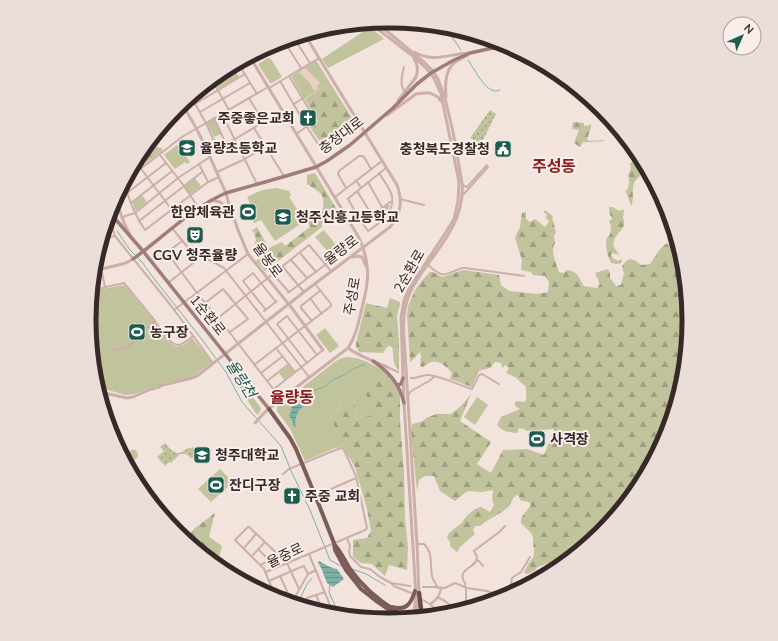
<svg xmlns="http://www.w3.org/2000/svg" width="778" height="641" viewBox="0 0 778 641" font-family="'Nunito Sans','Noto Sans KR',sans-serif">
<defs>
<pattern id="grass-dots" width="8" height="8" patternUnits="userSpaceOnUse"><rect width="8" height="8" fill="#c0c39c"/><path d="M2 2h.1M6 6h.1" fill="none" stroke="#9d9e7f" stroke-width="1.8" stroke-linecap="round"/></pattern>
<pattern id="forest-firs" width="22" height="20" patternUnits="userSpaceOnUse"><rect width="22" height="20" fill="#c0c39c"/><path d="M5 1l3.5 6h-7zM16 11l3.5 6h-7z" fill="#9d9e7f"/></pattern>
<pattern id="water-rules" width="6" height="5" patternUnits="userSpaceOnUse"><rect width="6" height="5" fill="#7bb1a5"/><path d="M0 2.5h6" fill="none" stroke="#669086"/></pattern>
</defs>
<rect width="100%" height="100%" fill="#f3e3dd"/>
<g fill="url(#grass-dots)">
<path d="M490,110L496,114L481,144L470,138Z"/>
<path d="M165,443L171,450L177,453L182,452L188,448L199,447L202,449L192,459L186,454H180L171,463L169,462L165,466L157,457L164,451L160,447Z"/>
</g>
<g fill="url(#forest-firs)">
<path d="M330,83L354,121L322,145L310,127L318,121L305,99Z"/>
<path d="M573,122L584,123V126H587L591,124V128L587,139L589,141L604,140V141L591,142H583L580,147L574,143L579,130L572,129Z"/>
<path d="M156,147L161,148L163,150L146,163L139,156L142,152L147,153Z"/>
<path d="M637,160L642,161L650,176L643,173C640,176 636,179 634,183C631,191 635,199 631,206L625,189L627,191C629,186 630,180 628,175L631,169L630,163Z"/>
<path d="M315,173L337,210V214L330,220L328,219L322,223V227L265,271L256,261L266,254L264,251L259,244L254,245L256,240L254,232L251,231L257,227L269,248L282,242L285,246L310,227L307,222L322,213C326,194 322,194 307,184V175Z"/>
<path d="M609,207H613L619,211L621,210H624L623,218C629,231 610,234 614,247C615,250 618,252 620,255L612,253L611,256L614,259L619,261L621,259L622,260L621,263L617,264L611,263C607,255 606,248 606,239C612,235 612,227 609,221L611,220L612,217L610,215Z"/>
<path d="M545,210L553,216L552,219C555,223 554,228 556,232L554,236L555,243C550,251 556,263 559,272L564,273L567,270C578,271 578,277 584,286L597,288L600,284L595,273L608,269L610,273V278L616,286L621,285L624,273L622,267C627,256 634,258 641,265L650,264L660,249L667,243L679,252L681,258L682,267L683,268L688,321L683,379L666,435L638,487L601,532L562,564L554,561L538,567L534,571L528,574L524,573L528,564L533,558L534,555L533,537L531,533L521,523V518L531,505C529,500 525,502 520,500L519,496L516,495C512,499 511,504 507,508C499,515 488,519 480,526H475L473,530L475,534L460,547L457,552L450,546V542L447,537L449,533L462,523L465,518L469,514L475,509L481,507L490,512L494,505L492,499L493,490L482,492L469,491L466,492L455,501L440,491L434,476H425L419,480L417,491L411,431L412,424L421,422L428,417L437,414H451L461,406L471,394L460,421L491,442L477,464L491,473L503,450L527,449L544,455L554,429L526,431L524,429L519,428L517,433C508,432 503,432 497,425L501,417L520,409L515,406V403L516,401L525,402C527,398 526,392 526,387L515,377L506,373L509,368L505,365L503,368L502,367L501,363L495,362L490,368L479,371L477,374L472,387L450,379L452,373C447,367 440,360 432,362C429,362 425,366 423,367L420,366L421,357L420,352C416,356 414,359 410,362L407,315L408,306L415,290L424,278L430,272H433L442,277L463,270L499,275L501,285L509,291L537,294L548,292L549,282L545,276L533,275L531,272L521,270L522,260L515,238L520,227L522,213L526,212V219L530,222L535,219L545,227L549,222L548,220L546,218L547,215L544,212Z"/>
<path d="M390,298L400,302L397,317L399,339V371C391,363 395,357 392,347L388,346L383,353L361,352L360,353L356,347V343L366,303L387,308Z"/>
<path d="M387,374L399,388L400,397V420L404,472L405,518L408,548L407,570L389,565L385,576L372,564L361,563L353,557V540L367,538L371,531L367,509L355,467L343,447L328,412L337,410L339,405L340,401L349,397L353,398C356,405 356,413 357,420L361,418L372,403L365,395L369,387Z"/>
<path d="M215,513L209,537L222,546L217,565L185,539L195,528Z"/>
</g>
<g fill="#c0c39c">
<path d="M370,27L384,39L328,68L322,59Z"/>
<path d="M268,58L271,59L282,77L272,83H270L258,64Z"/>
<path d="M316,60L330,83L304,99L291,76Z"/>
<path d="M235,70L239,77L219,89L214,82Z"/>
<path d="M214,119L221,134L214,137L207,123Z"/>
<path d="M177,145L190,162L187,164L185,162L175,169L164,155Z"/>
<path d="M195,178L201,186L190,194L184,186Z"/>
<path d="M277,188L289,191L291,195L289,197L305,221L275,241L261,220L254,223L253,221L257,218L247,197L262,190Z"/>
<path d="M142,195L147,202L137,210H135L133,202Z"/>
<path d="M388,204L390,205C388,213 382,218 376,223L371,217Z"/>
<path d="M324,230L336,245L328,252L315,237Z"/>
<path d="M124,285L153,320L168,341L176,347L184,345L192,338L212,362L195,375L191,377L161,384L159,385V387L162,388L151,391L153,389V387H152C143,390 135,396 125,395L98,387L95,379L93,353L97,342L91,337L90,320L92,291Z"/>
<path d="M325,328L339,346L330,353L316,335Z"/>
<path d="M348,357C362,358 376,365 387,374L369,387L366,395L372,403L373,415L361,418L357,420C356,413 356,405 353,398L349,397L340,401L339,405L337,410L328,412L343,447L335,448L305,461L290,429L277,411V407L336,361L342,358Z"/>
<path d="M289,365L294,372L284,380L279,373Z"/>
<path d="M234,373L261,408L260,412L257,415C249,402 238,388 234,373Z"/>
<path d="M477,397L488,405L475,425L464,417Z"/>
<path d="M131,450H136L138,454V457L128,465L124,457Z"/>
<path d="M220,469L233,482L211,502L198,489Z"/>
</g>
<path fill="#ebcfc4" d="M305,68L320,83L317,86L318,89L314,91L310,83L299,72Z"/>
<g fill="url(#water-rules)">
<path d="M308,391L310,393L309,396L306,399L304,406C297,410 294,419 296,427L293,426V423L289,415L291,412L292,406L299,403L304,394Z"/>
<path d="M319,561C325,564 330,568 337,569L344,579L333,587L327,583L322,570L318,562Z"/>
</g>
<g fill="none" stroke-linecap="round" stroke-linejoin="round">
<g stroke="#7bb1a5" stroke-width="1">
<path d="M445,27L461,50"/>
<path d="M468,60C475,69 487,97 500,90"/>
<path d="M117,231L130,250L142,262L152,276L200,337L226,372L242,402L281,446L292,473L310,510L330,560L341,566"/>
<path d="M309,392L324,387L332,380L344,375L353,369L365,364"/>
<path d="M352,569L366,574L385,585"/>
<path d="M330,584L329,592L339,615"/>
<path d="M491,601L495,599H498"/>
<path d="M295,603L300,599L307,584L312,578"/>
<path d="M435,612L439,615"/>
</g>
<g stroke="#ccafa8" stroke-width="2">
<path d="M294,38L310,63"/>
<path d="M284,41L301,68"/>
<path d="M277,43L282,42"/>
<path d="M238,63L257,94"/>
<path d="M404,67C402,76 399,84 405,92"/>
<path d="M289,76L315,119V121L296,134"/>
<path d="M212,80L229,110"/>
<path d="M280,81L307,127L320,147L327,144L357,119"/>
<path d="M205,86L251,59"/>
<path d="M269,88L319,58"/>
<path d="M191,97L206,123L217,148"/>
<path d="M249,98L263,122"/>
<path d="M195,104L245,74"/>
<path d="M294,104L303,98"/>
<path d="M200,112L250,83"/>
<path d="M174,113L182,107"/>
<path d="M222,114L257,184"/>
<path d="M214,118L226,144"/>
<path d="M254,128L284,176"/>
<path d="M208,152L235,139L282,111"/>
<path d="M160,155L184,186L196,204"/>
<path d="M136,162L178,218L182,221"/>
<path d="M199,164L208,182"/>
<path d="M217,172L245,159L266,146"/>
<path d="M379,173C383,180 390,188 392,196C395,213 380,223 368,231L362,223L348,199L350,197L386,168"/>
<path d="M126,180L182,137L268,87"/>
<path d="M356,180L361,188"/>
<path d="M368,182L382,207"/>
<path d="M124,183C129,200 135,216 145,230L208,182L219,177"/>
<path d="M462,184L464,186L467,187L487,165"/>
<path d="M346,188L338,174L339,171L359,156H362L364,157L371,169"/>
<path d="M357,191L372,215"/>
<path d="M127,193L166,163"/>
<path d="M463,195L488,167"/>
<path d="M335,197L382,161"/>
<path d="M400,199L424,205"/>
<path d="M131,203L172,171"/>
<path d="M122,217L135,213L178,178L199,164L210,157"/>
<path d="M109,218L115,236L172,307L213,363"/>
<path d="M139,221L202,172"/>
<path d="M362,223L390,202H392"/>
<path d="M668,226L671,223"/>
<path d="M172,228L189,249L224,268L309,377"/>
<path d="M182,241L169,251L168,254L197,293L230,333L281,399"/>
<path d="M99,249C104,244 107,236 115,236"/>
<path d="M98,253L105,287"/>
<path d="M300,253L316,272"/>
<path d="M291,260L307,278"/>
<path d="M428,265C444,279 443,275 462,268H465L524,276"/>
<path d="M283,267L304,292"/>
<path d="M273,274L289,292"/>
<path d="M168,283L202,256"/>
<path d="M93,290L124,283L155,321L127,348L112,350"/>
<path d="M288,293L330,261"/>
<path d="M310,298L322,314"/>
<path d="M205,303L223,289L248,319L230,332"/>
<path d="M174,310L248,254"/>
<path d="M266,310L243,281L253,273L276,302"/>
<path d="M264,311L277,301"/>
<path d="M218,318L309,245L331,271"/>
<path d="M155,321C160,328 170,346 179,345C184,344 189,339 193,336"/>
<path d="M312,321L301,308V306L321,290"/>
<path d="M276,348L295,372"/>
<path d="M307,363L277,324L287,316L317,355"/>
<path d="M254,365L331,306V304L315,284"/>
<path d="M389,368L398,372"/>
<path d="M261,373L283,356"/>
<path d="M411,378C417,379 423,374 429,375C444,377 458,385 472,389L479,375L482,374L499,384"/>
<path d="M267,381L289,364"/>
<path d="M274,389L323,350"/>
<path d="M408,397L409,393L413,390L429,381L435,376"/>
<path d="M315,496L356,478"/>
<path d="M347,538L350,546L349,551L350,556L361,567L370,569L380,577L391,583L410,586"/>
<path d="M417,544H424C433,552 430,565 432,576C433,580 436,584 438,588"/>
<path d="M244,548L256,534"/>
<path d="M258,549L270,561"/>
<path d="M309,554L334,615"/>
<path d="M252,556L265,542"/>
<path d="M476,560L479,561L483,566"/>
<path d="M260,565L279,556"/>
<path d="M266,572L363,531L365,530L367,528L356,476L343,448L338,449L289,469L283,474"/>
<path d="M308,574L316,570"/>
<path d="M280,576L291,600"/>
<path d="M269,581L301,567L304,566L308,574"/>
<path d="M391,583L394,586L411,593"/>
<path d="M423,587H434L445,588L455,583L467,588L487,591L499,595L501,598"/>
<path d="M465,587V583C455,568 478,568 477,557C476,555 475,553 474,551L475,550L498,533L505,526"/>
<path d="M466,588V608"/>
<path d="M510,591L512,578L521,572L530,557"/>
<path d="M316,595L323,612"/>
<path d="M499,595L510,591L512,593"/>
<path d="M437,597L445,601L451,606L462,607L466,609"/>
<path d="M276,598L264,569L235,540L248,527H249L287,563L299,589"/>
<path d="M423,600L430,604L442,615"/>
<path d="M290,602L295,597L308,574"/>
<path d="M430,604C436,601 440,595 441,588"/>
<path d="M307,607L305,602L307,598L325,592"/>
</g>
<g stroke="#ccafa8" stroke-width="3">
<path d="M376,22L425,63L433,71L438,79L445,98L453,132L462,183C465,219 442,244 423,271C417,280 411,288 408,298C403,311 403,324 404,337L417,544L419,594"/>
<path d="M370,23L414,57L427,69L434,78L441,94L459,182L458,201L454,219L446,232L410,287L404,300L401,318L404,403L414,563L416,597L413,618"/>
<path d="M414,52C434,63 448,54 469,53"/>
<path d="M250,57L358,236C373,266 368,286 360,316C357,329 355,337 348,348L281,399L265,412L255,423"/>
<path d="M446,97C445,87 445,73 452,65C455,61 463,58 468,55"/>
<path d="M398,101L416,77C418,71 418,64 414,59"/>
<path d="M182,105C201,132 212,163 226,193L228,201L238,230L248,254L291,307L323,350"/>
<path d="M387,115L416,94L424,93H430L438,97L441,101"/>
<path d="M116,200L124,223L130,235"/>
<path d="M211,200L220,202L230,210"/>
<path d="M114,216L117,204"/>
<path d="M352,257L357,256L362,257L366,266"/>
<path d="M94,271L126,263L133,259"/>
<path d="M348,348C360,357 375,361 389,368"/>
<path d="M159,386L192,378L197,376L304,292L390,227C401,213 403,202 397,185L305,35"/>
<path d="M99,392L127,398L133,397L153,388"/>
<path d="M416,617L418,601"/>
</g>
<g stroke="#a07d79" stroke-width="3.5">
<path d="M110,213L143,251L269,409"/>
<path d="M133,259C164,237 191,208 226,193L286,176L316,167L327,161L350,145L393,108L417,84L431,73L454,60L470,53L506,45"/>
<path d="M373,361C390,373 399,383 404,403"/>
<path d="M398,385L401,384L403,378"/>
</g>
<g stroke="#7b5c59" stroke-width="4">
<path d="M269,409L290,438L296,449L319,505L334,543L335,550L346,570L361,589L375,600L388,609L405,618"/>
<path d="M335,545C341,552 345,561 350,569C362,586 378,600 396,611"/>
<path d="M392,607C406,611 411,604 415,591"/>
<path d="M402,614L411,618"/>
</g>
<path stroke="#6a4e4c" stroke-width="4.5" d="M419,593L421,609L424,617"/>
</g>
<defs>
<symbol id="church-square" viewBox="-11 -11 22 22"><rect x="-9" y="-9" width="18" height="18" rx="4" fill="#1d5b4f" stroke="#faeeea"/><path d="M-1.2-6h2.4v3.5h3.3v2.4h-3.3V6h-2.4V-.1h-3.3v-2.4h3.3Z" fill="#fff"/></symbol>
<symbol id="school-square" viewBox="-11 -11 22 22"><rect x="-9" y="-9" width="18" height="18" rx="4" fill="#1d5b4f" stroke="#faeeea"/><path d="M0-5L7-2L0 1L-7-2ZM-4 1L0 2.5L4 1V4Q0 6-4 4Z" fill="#fff"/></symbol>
<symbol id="civic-square" viewBox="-11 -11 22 22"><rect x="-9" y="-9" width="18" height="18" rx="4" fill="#1d5b4f" stroke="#faeeea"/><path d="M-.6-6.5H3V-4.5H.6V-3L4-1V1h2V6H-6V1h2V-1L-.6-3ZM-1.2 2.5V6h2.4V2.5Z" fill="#fff"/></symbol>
<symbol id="stadium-square" viewBox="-11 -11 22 22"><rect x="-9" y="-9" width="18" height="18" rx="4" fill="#1d5b4f" stroke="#faeeea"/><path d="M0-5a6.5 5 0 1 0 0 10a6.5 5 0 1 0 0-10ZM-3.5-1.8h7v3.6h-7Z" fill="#fff"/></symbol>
<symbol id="theatre-square" viewBox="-11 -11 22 22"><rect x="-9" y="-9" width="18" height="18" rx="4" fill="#1d5b4f" stroke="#faeeea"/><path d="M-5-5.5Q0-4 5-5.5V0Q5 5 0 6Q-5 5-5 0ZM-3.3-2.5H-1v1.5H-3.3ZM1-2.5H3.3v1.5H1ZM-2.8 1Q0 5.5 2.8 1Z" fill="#fff"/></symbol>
<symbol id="university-square" viewBox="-11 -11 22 22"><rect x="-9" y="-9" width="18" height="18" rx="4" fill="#1d5b4f" stroke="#faeeea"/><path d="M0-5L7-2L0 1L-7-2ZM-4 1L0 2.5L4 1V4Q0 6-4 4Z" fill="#fff"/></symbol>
</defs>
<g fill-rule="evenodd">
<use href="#church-square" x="298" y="108" width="20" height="20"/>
<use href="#school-square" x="177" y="138" width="20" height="20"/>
<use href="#civic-square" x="493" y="139" width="20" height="20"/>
<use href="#stadium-square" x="238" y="202" width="20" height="20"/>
<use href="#school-square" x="273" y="207" width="20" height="20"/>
<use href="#theatre-square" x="185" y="225" width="20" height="20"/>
<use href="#stadium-square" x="127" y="322" width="20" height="20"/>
<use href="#stadium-square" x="527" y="429" width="20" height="20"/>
<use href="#university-square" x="192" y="445" width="20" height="20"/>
<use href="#stadium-square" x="206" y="475" width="20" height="20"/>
<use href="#church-square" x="282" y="486" width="20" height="20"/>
</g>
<g text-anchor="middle" stroke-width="4" stroke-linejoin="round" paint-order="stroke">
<g font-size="14" font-weight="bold" fill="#382929" stroke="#faeeea" text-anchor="start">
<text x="295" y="123" text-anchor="end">주중좋은교회</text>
<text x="200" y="153">율량초등학교</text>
<text x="490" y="154" text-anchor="end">충청북도경찰청</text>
<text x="235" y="217" text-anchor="end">한암체육관</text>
<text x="296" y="222">청주신흥고등학교</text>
<text x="195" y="260" text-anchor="middle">CGV 청주율량</text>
<text x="150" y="337">농구장</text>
<text x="550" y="444">사격장</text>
<text x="215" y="460">청주대학교</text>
<text x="229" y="490">잔디구장</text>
<text x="305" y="501">주중 교회</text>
</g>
<g font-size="14" fill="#382929" stroke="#faeeea">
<text transform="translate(341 135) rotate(-37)" y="5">충청대로</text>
<text transform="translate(341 250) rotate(-37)" y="5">율량로</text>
<text transform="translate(268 260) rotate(54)" y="5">율봉로</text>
<text transform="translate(409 271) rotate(-60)" y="5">2순환로</text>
<text transform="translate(352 296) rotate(-80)" y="5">주성로</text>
<text transform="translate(208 315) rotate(51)" y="5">1순환로</text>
<text transform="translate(285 555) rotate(-26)" y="5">율중로</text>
</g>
<g font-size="15" font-style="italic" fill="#1d5b4f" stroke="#faeeea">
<text transform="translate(241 379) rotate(58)" y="5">율량천</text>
</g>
<g font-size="16" font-weight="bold" fill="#8a1f22" stroke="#faeeea">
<text x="554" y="172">주성동</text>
<text x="292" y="403">율량동</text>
</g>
</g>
<path d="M0 0H778V641H0ZM388 28H390A292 292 0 0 1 682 320V321A292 292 0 0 1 390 613H388A292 292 0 0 1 96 321V320A292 292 0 0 1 388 28Z" fill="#eadedb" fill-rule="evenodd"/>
<path fill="none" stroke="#382929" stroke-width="5" d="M388 28H390A292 292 0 0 1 682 320V321A292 292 0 0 1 390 613H388A292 292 0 0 1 96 321V320A292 292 0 0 1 388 28Z"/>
<g transform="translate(742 36) rotate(45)"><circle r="19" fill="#faeeea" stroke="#ac9f9d"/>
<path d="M0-3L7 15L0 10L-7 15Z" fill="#1d5b4f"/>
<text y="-6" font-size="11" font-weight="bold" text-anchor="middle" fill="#382929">N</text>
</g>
</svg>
